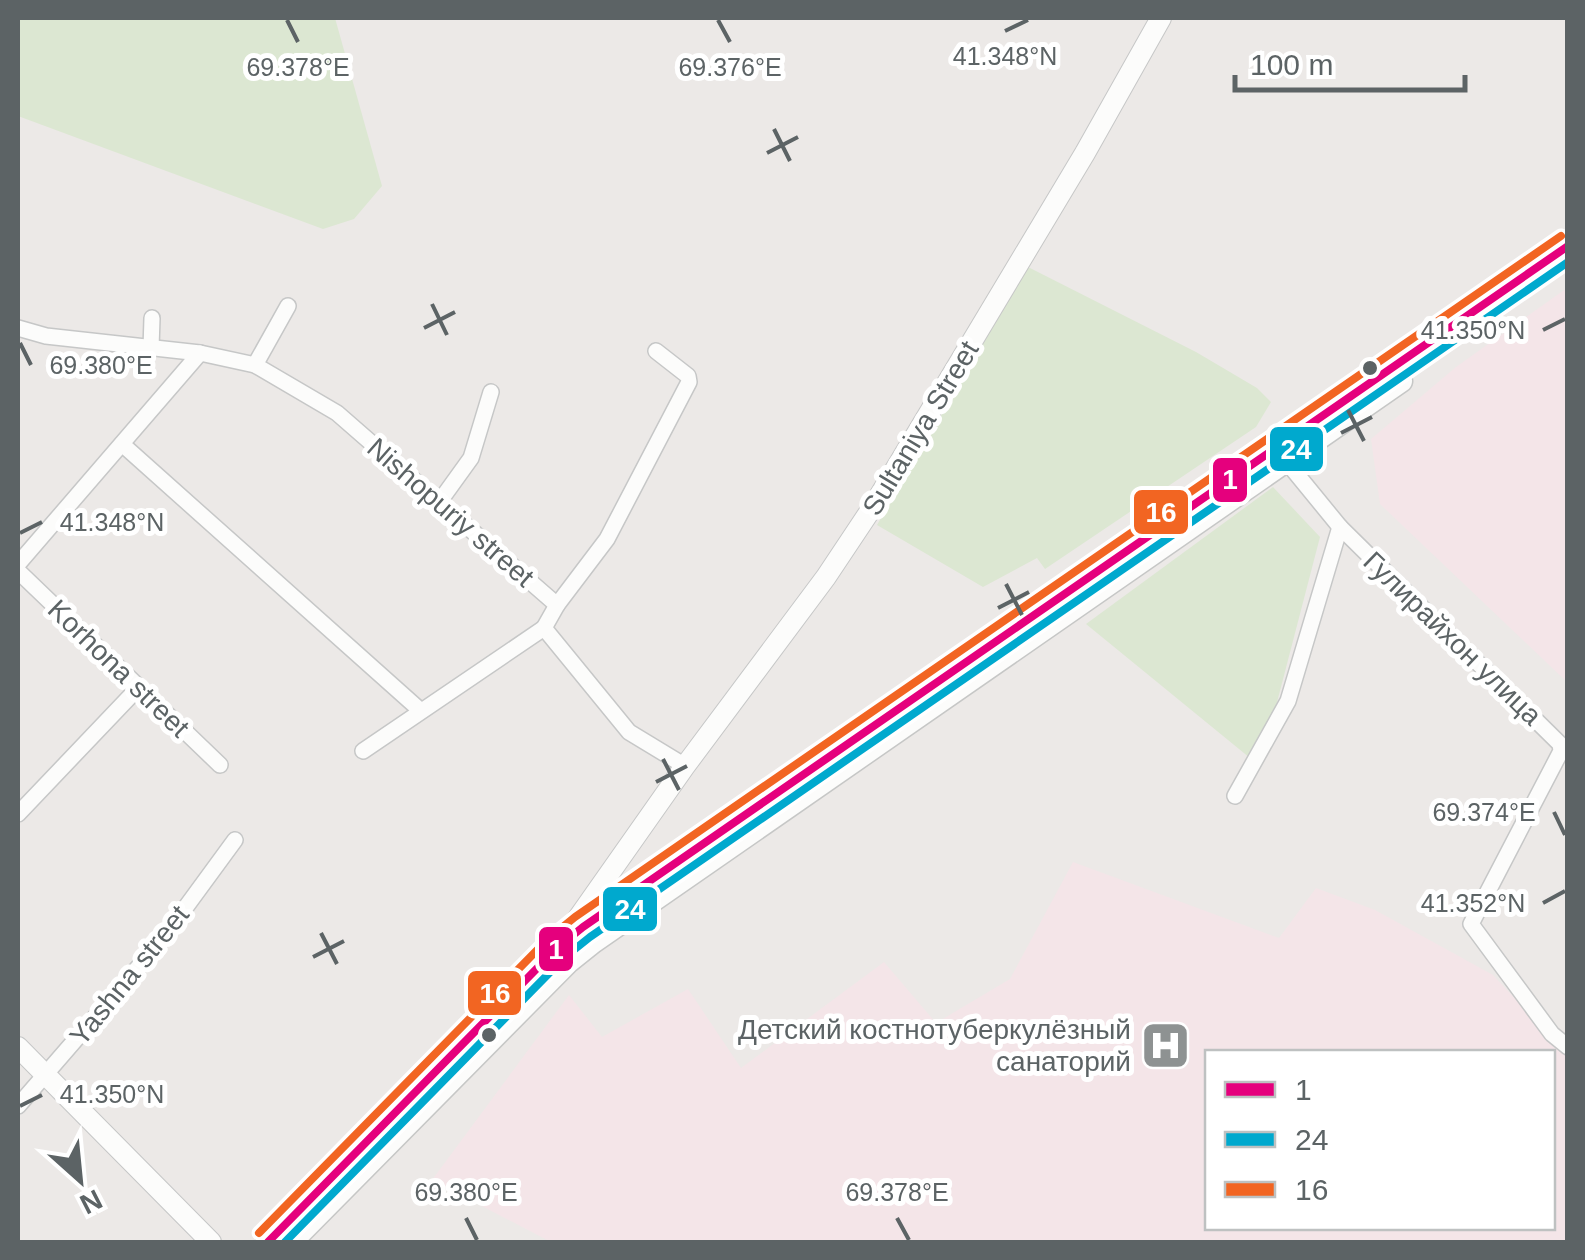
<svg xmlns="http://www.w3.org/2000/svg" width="1585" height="1260" viewBox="0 0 1585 1260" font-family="Helvetica,sans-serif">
<rect width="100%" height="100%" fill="#ece9e7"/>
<g fill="#f4e5e8" fill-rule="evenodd">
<path d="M1567,288V682L1380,504L1371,439L1456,367Z"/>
<path d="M1073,862L1279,938L1316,888L1375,910L1493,975L1567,1054V1242H551L432,1180L569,995L602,1037L688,989L741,1068L884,962L936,1023L1010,979ZM1208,1052H1552V1228H1208Z"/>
</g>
<g fill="#dce7d2">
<path d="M18,18H335L382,186L354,219L323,229L18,116Z"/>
<path d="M1028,267L1196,352L1257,388L1271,402L1256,427L1045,569L1037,558L983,587L877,525Z"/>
<path d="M1273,487L1320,537L1275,710L1250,758L1086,624Z"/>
</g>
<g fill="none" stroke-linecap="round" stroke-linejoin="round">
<defs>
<g id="minor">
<path d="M18,328L46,336L200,353L255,365L337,413L557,605L544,628L629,732L685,766"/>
<path d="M151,348L152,318"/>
<path d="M255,365L288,306"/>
<path d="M122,444L421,711"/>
<path d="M1286,461L1340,527"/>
<path d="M440,501L471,458L491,392"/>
<path d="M18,564L200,353"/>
<path d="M18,571L220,765"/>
<path d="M557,605L607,539L689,382L688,376L656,351"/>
<path d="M363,751L544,628"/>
<path d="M1235,796L1288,701L1340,527L1560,744L1561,751L1471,924L1552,1034L1568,1047"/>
<path d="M18,814L139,687"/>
<path d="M18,1106L161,941L235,840"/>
</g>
<g id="tertiary">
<path d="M564,938L685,766L826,577L874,505L1085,153L1161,18"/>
<path d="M18,1047L211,1242"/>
</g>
<g id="secondary">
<path d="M268,1242L557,948L583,927L1568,246"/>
<path d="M291,1242L568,962L593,942L1401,381"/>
</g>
</defs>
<use href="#minor" stroke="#c6c7c7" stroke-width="18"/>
<use href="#tertiary" stroke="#c6c7c7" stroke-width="22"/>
<use href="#secondary" stroke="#c6c7c6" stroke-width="25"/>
<use href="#minor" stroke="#fcfcfb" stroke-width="15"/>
<use href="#tertiary" stroke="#fcfcfb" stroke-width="20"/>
<use href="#secondary" stroke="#fcfcfb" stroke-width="22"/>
<defs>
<path id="bus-1" d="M268,1242L557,948L583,927L1568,246"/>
<path id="bus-2" d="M285,1242L565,957L590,937L1568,262"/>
<path id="bus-3" d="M259,1233L548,939L575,917L1561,236"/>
</defs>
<use href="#bus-1" stroke="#fff" stroke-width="15"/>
<use href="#bus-2" stroke="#fff" stroke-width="15"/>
<use href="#bus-3" stroke="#fff" stroke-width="15"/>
<use href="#bus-1" stroke="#e5007d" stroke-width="8"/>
<use href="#bus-2" stroke="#00a9ce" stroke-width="8"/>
<use href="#bus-3" stroke="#f26522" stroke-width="8"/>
</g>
<path fill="none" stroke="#5c6365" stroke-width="4" d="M287,20L298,42M718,20L730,42M1005,31L1028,20M774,129L790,161M767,153L798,137M432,304L447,335M424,328L455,312M1543,330L1565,319M20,343L31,365M1348,410L1364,441M1341,433L1372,417M20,533L42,522M1006,584L1022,615M998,608L1029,592M663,759L679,790M656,782L687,766M1554,812L1565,835M1543,903L1565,891M321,933L337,964M313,957L344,941M20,1106L42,1095M466,1218L477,1240M897,1218L909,1240"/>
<defs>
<symbol id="hospital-square" viewBox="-11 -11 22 22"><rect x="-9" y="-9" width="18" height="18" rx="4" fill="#8e9292" stroke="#fff"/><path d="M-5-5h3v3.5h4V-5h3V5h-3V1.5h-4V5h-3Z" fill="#fff"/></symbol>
</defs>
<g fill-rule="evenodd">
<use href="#hospital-square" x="1138" y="1018" width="55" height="55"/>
</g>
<g fill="#5c6365" stroke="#fff" stroke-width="4">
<circle cx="1370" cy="368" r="9"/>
<circle cx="489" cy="1035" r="9"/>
</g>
<g text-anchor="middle" stroke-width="10" stroke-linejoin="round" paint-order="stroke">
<g font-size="28" fill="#5c6365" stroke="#fff">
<text transform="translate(920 428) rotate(-59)" y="10">Sultаniya Street</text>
<text transform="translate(451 512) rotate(41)" y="10">Nishopuriy street</text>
<text transform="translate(1453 638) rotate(44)" y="10">Гулирайхон улица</text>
<text transform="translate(119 668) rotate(44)" y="10">Korhona street</text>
<text transform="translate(129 975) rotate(-51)" y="10">Yashna street</text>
</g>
<g font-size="28" fill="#5c6365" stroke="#fff" text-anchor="end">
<text x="1131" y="1039">Детский костнотуберкулёзный<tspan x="1131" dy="32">санаторий</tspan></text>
</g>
</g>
<g font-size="25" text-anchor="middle" fill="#5c6365" stroke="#fff" stroke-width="10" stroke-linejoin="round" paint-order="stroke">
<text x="1005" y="65">41.348°N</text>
<text x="298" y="76">69.378°E</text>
<text x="730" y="76">69.376°E</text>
<text x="1473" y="339">41.350°N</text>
<text x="101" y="374">69.380°E</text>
<text x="112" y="531">41.348°N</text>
<text x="1484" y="821">69.374°E</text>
<text x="1473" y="912">41.352°N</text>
<text x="112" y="1103">41.350°N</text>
<text x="466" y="1201">69.380°E</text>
<text x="897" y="1201">69.378°E</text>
</g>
<g stroke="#fff" stroke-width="4">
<rect x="1268" y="425" width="57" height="48" rx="10" fill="#00a9ce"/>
<rect x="1211" y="456" width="38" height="48" rx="10" fill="#e5007d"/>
<rect x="1132" y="488" width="58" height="48" rx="10" fill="#f26522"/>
<rect x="601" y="885" width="58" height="48" rx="10" fill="#00a9ce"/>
<rect x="537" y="925" width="38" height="48" rx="10" fill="#e5007d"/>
<rect x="466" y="969" width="57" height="48" rx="10" fill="#f26522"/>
</g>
<g font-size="28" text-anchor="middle" font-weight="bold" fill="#fff">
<text x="1296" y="459">24</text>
<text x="1230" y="489">1</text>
<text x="1161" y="522">16</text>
<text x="630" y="919">24</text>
<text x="556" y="959">1</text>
<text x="495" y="1003">16</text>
</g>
<rect width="1585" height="1260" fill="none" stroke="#5c6365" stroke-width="40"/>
<rect x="1205" y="1050" width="350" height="180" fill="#ffffff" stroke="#bec1c1" stroke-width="2.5"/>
<rect x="1225" y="1082" width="50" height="15" fill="#e5007d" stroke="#bec1c1" stroke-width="2.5"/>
<text x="1295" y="1100" font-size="30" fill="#5c6365">1</text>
<rect x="1225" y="1132" width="50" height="15" fill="#00a9ce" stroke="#bec1c1" stroke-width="2.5"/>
<text x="1295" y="1150" font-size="30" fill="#5c6365">24</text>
<rect x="1225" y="1182" width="50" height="15" fill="#f26522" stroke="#bec1c1" stroke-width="2.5"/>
<text x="1295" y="1200" font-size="30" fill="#5c6365">16</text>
<g transform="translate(80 1180) rotate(153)" stroke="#ffffff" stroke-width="8" paint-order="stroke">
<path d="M0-8L18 38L0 25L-18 38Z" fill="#5c6365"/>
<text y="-15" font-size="28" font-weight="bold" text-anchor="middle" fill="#5c6365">N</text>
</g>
<path d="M1235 75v15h230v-15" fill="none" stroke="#5c6365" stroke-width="5"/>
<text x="1250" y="75" font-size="30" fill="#5c6365" stroke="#ffffff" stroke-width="8" paint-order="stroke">100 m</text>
</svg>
